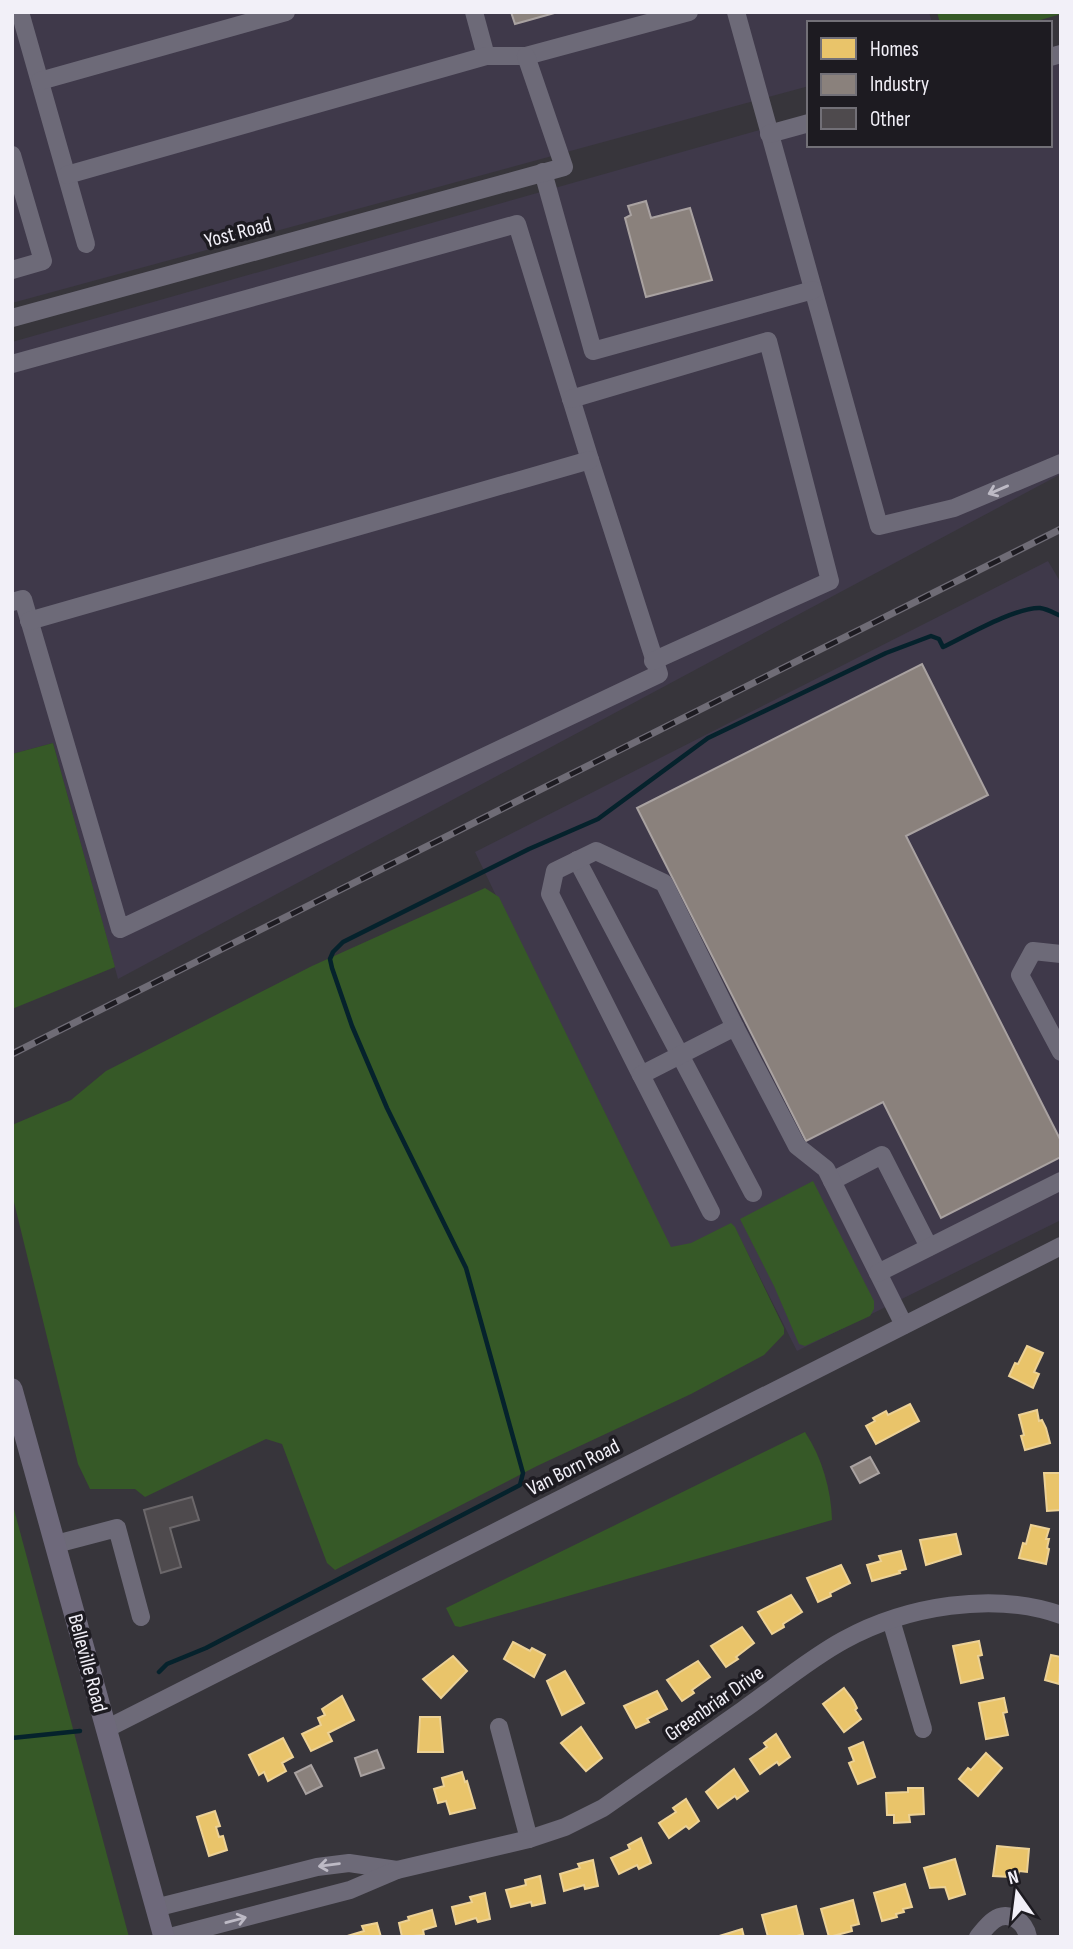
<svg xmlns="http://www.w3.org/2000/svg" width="1073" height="1949" viewBox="0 0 1073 1949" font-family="'Sofia Sans Condensed',sans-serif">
<rect width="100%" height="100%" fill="#37353b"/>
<g fill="#3f394a">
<path d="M12,12H929L932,23H809V86L12,303Z"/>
<path d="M1061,45V474L118,979L53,743L12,754V342L809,116V145H1050V48Z"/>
<path d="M1048,561L1061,583V1220L797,1351L735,1228L672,1260L475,852Z"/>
</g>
<g fill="#365927">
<path d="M937,12H1061V14L1030,23H940Z"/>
<path d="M53,743L115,967L12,1009V754Z"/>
<path d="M485,888L499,897L671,1247L691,1243L731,1223L735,1227L784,1328V1334L764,1355L691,1394L537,1466L335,1570L327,1563L282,1444L266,1439L145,1497L135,1489H90L78,1464L13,1198L12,1125L71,1100L106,1071L312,966Z"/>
<path d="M813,1181L874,1301V1309L870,1316L805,1346L799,1344L774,1286L740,1219Z"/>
<path d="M805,1432C822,1458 831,1489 832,1520L460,1627L455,1626L446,1608Z"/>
<path d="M12,1502L129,1937H12Z"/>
</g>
<g fill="#e9c46a" stroke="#ecd195" stroke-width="2">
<path d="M1027,1346L1043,1353L1034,1372L1039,1374L1033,1388L1009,1376L1015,1363L1018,1364Z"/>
<path d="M910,1404L919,1421L876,1444L866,1426L875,1421L873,1418L886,1411L888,1415Z"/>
<path d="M1037,1410L1039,1421L1042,1420L1046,1428L1050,1443L1025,1450L1021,1436L1024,1435L1019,1415Z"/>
<path d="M1044,1473H1061V1510L1047,1511Z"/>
<path d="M1031,1525L1049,1529L1046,1539H1049L1047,1548L1049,1549L1046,1564L1019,1558L1023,1543L1026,1544Z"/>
<path d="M956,1534L961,1554L926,1565L920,1540Z"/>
<path d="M901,1551L906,1569L899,1571L900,1573L872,1581L867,1565L881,1561L879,1556Z"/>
<path d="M841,1565L850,1583L830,1593L831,1596L818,1602L807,1578Z"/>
<path d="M791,1595L802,1612L783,1624L784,1627L772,1634L758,1612Z"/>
<path d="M742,1627L754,1643L736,1657L738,1659L726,1667L711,1646Z"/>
<path d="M979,1641L982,1655L978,1656L983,1678L961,1683L953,1646Z"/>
<path d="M513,1642L530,1651L532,1648L545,1655L534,1677L504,1659Z"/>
<path d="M1051,1655L1061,1657L1059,1684L1045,1680Z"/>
<path d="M453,1656L467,1671L441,1698L423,1679Z"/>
<path d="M698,1661L710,1677L692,1690L694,1693L682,1701L667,1680Z"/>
<path d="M565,1671L584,1703L562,1715L547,1681Z"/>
<path d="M844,1688L853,1700L857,1708L855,1710L861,1719L844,1732L823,1704Z"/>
<path d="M657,1691L667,1709L647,1719L649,1722L636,1728L624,1706Z"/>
<path d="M342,1696L354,1720L328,1733L332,1741L311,1751L302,1734L321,1725L318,1718L325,1715L322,1709Z"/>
<path d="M1004,1698L1007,1712L1003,1713L1008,1735L986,1739L979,1703Z"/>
<path d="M420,1717H440L443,1752H418Z"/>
<path d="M581,1727L602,1758L586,1771L561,1743Z"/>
<path d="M776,1734L790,1757L779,1765L777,1762L760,1774L750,1759L767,1747L764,1743Z"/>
<path d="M283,1738L293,1757L282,1763L286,1771L268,1781L264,1772L259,1775L249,1755Z"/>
<path d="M863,1742L875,1777L858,1784L849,1763L854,1761L849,1748Z"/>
<path d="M986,1753L1002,1768L978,1796L959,1779L968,1768L971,1770Z"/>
<path d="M734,1769L748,1791L737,1799L735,1796L718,1808L706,1792Z"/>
<path d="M462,1772L465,1782L467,1781L475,1808L450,1814L446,1801L438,1803L434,1789L444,1786L442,1778Z"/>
<path d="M908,1788H923L924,1814L909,1815L910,1822L894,1823V1815H887L886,1793L908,1792Z"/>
<path d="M686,1799L699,1821L689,1829L686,1826L669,1838L659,1823L676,1812L673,1808Z"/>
<path d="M215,1811L220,1826L216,1827L219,1837L223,1836L227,1850L209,1856L197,1817Z"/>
<path d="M641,1838L651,1863L639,1869L637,1865L619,1874L611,1858L630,1849L628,1845Z"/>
<path d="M997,1846L1029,1849L1027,1872L1019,1871L1018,1875H1010V1877L993,1876Z"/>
<path d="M955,1859L965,1894L949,1899L945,1887L930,1888L924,1868Z"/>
<path d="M593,1860L598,1886L585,1889L584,1885L564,1891L560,1874L580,1868L578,1864Z"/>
<path d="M540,1876L545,1903L532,1906L531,1902L511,1907L506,1890L526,1885L525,1880Z"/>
<path d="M905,1884L912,1907L903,1909L904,1912L896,1914L897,1917L882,1921L874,1893Z"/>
<path d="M485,1893L490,1919L478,1922L476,1918L456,1924L452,1907L472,1902L470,1897Z"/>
<path d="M853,1900L859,1924L851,1926L852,1931L829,1937L821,1909Z"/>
<path d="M796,1906L803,1934L794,1937H768L762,1915Z"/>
<path d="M432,1910L436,1926L423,1930L424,1935L402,1937L399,1923L409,1920L408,1917Z"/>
<path d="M377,1923L381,1937H344L364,1931L362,1926Z"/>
<path d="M742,1929L744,1937H716Z"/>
</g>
<g fill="#8a817c" stroke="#a9a2a1" stroke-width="2">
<path d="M511,12H558L515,24Z"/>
<path d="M646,201L651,218L690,208L712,280L646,297L625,218L631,215L628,206Z"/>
<path d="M922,664L988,795L906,836L1061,1141V1157L941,1218L883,1102L806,1141L637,808Z"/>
<path d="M870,1457L879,1473L860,1483L851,1467Z"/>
<path d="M377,1750L384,1768L361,1776L355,1758Z"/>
<path d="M311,1765L322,1786L306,1794L295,1773Z"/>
</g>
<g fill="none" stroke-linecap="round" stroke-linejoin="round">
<g stroke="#05222c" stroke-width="4.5">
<path d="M159,1672L167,1664L206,1648L520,1485L523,1473L466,1268L387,1108L352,1026L332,968L330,959L333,952L343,942L529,849L598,819L708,738L886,653L931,636L939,639L943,647C966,636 1016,607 1040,608C1048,609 1054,613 1061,616"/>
<path d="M12,1738L80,1731"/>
</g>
</g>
<path fill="#4e4a4d" stroke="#6b676a" stroke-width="2" d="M192,1497L199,1520L170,1528L181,1567L161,1573L144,1510Z"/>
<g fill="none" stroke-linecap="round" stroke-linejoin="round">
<g stroke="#6d6a78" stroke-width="18">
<path d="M20,12L86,244"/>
<path d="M474,12L486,56"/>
<path d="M736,12L879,526L954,508L1061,463"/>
<path d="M1050,57L1061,54"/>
<path d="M40,81L286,12"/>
<path d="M769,134L809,123"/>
<path d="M12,155L43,261L12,270"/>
<path d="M543,172L593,351L813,290"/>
<path d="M67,175L486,56H526L689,12"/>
<path d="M12,318L564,167L526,56"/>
<path d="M12,364L517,224L590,460L659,674L120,929L23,599L12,602"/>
<path d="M571,399L768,341L830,581L653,661"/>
<path d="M29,621L590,460"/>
<path d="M577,860L753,1193"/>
<path d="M1061,954L1033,951L1020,975L1061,1052"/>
<path d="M641,1075L550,894L555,871L596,851L664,883L735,1027"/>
<path d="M832,1181L882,1155L929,1247"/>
<path d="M711,1212L641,1075L735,1027L797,1146L826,1169L904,1325"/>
<path d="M878,1273L1061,1181"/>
<path d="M56,1544L117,1528L141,1617"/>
<path d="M891,1620L923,1729"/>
<path d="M499,1727L529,1839"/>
<path d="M106,1729L1061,1246"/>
<path d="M155,1908L317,1867L349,1863L397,1870"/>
<path d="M170,1937L350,1890L397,1870L529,1839L565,1827L603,1808C650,1775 697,1742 743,1710C776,1687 809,1659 844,1640C906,1606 993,1591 1061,1615"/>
<path d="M978,1937C983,1931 988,1924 994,1920C1009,1909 1025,1922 1028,1937"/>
</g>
<path stroke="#6e697b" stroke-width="21" d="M12,1389L164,1937"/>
<defs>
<path id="rail" d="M12,1054L1061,529"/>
</defs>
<use href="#rail" stroke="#6f6c76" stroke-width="7"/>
<use href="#rail" stroke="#1d1b21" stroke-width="4.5" stroke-dasharray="13" stroke-linecap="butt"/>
</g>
<defs><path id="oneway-shaft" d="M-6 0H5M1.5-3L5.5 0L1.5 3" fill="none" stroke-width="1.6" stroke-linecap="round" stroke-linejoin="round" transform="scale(1.75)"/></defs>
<g stroke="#bdbac5">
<use href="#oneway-shaft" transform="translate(998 490) rotate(157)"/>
<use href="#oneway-shaft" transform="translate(329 1865) rotate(173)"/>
<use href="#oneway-shaft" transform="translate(236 1920) rotate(-15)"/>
</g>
<g text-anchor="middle" stroke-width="7" stroke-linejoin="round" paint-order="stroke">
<g font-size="21" fill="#f2f0f8" stroke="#1d1b21">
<text transform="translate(238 232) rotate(-15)" y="7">Yost Road</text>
<text transform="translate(573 1467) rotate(-27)" y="7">Van Born Road</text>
<text transform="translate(88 1663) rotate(75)" y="7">Belleville Road</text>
<text transform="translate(714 1703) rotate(-35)" y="7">Greenbriar Drive</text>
</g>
</g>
<rect width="1073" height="1949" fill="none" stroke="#f2f0f8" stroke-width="28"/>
<rect x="807" y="21" width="245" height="126" fill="#1d1b21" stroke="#727077" stroke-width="2"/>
<rect x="821" y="38" width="35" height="21" fill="#e9c46a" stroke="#727077" stroke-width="2"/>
<text x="870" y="56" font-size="21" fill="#f2f0f8">Homes</text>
<rect x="821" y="74" width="35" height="21" fill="#8a817c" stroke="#727077" stroke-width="2"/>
<text x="870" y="91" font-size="21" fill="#f2f0f8">Industry</text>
<rect x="821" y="108" width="35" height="21" fill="#4e4a4d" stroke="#727077" stroke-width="2"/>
<text x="870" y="126" font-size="21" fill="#f2f0f8">Other</text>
<g transform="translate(1017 1893) rotate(346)" stroke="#1d1b21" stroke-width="5" paint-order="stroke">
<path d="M0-5L12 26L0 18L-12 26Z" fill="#f2f0f8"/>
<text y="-10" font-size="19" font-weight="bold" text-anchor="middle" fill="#f2f0f8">N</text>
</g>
</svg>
